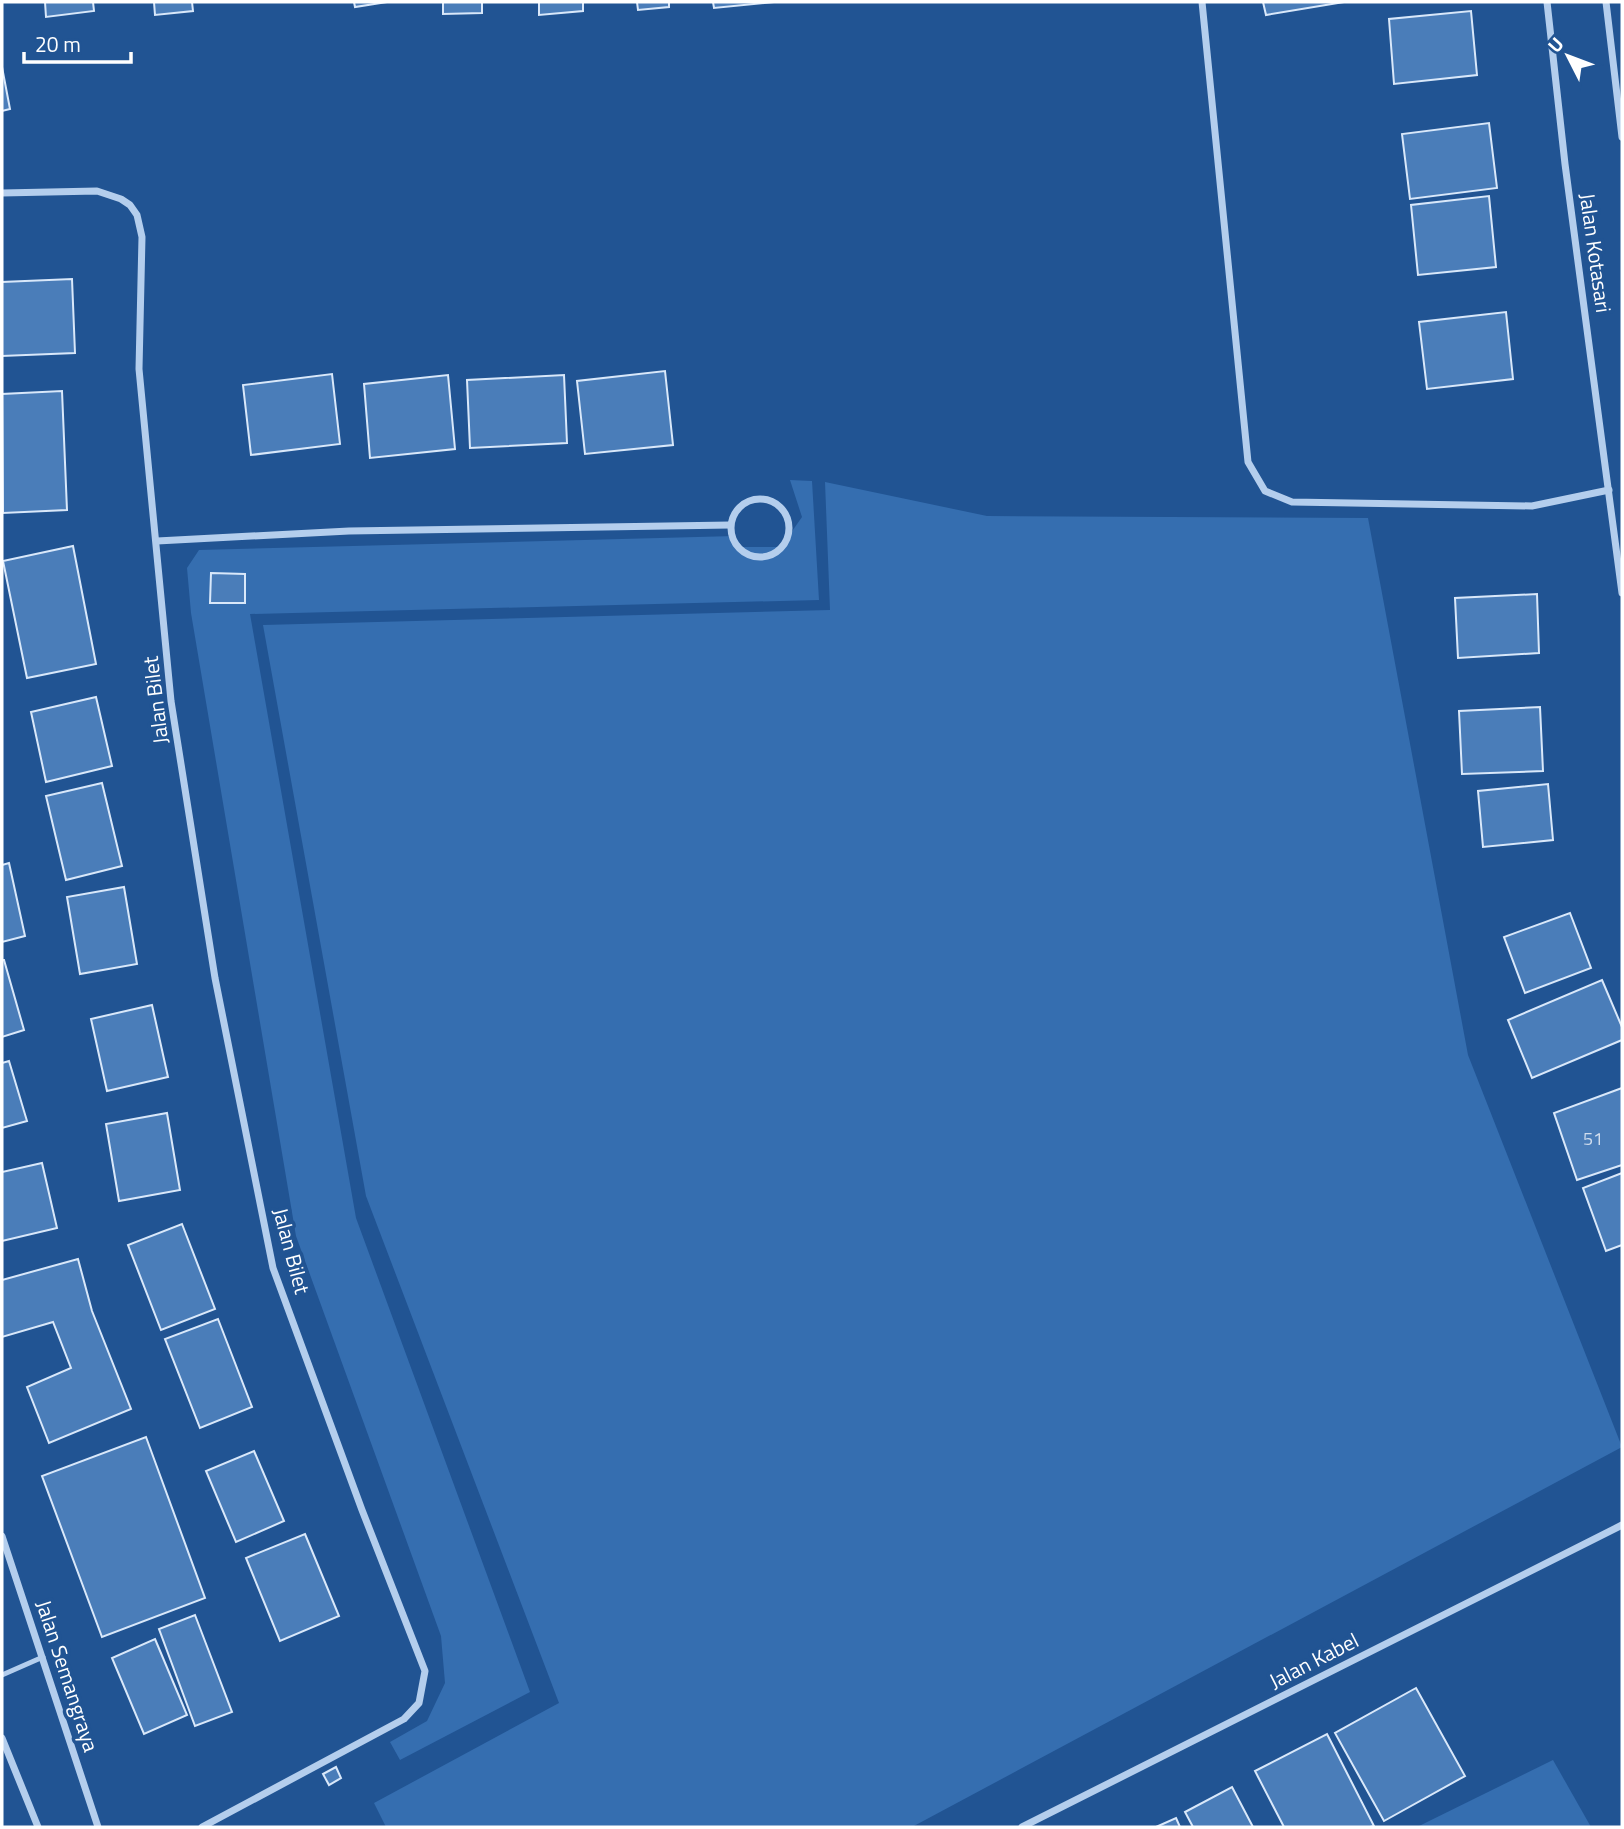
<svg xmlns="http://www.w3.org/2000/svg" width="1624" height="1829" viewBox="0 0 1624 1829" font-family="'Titillium Web',sans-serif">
<rect width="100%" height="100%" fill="#215493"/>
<g fill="#356eb0">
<path d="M790,480L812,481L819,600L250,614L356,1218L530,1692L400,1760L390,1742L427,1721L445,1683L441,1636L296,1236L191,613L187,568L199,550L735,536L742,547H781L802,517Z"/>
<path d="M825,482L987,516L1368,518L1468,1055L1622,1447L912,1827H386L374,1803L559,1703L366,1196L263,625L830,610Z"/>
<path d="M1553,1760L1591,1827H1417Z"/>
</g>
<g fill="#4a7db9" stroke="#d9e8fa" stroke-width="2">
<path d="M45,2H93L94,11L46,17Z"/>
<path d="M154,2H192L193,11L155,15Z"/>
<path d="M354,2H387L355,7Z"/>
<path d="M443,2H482V13L443,14Z"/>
<path d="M539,2H583V11L539,15Z"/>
<path d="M637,2H669V7L638,10Z"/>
<path d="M713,2H774L714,8Z"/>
<path d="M1263,2H1344L1266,15Z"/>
<path d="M1471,11L1477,75L1394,84L1389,19Z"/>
<path d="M2,67L10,109L2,111Z"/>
<path d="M1489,123L1497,188L1410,199L1402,134Z"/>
<path d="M1489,196L1496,267L1418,275L1411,205Z"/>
<path d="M72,279L75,353L2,356V282Z"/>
<path d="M1506,312L1513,379L1427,389L1419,322Z"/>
<path d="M665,371L673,445L585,454L577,381Z"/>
<path d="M332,374L340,444L251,455L243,385Z"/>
<path d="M448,375L455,449L370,458L364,384Z"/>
<path d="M564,375L567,443L470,448L467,380Z"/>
<path d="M62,391L67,510L3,513L2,394Z"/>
<path d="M73,546L96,664L27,678L3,561Z"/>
<path d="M211,573L245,574V603H210Z"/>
<path d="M1537,594L1539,653L1458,658L1455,598Z"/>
<path d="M96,697L112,766L46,782L31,712Z"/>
<path d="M1540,707L1543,771L1462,774L1459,711Z"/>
<path d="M102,783L122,866L66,880L46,796Z"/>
<path d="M1548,784L1553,840L1483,847L1478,791Z"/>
<path d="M9,863L25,936L2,942V865Z"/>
<path d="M124,887L137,964L80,974L67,897Z"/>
<path d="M1570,913L1591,968L1525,993L1504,937Z"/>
<path d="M2,960H4L24,1030L2,1037Z"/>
<path d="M1602,980L1622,1027V1040L1532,1078L1508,1020Z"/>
<path d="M152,1005L168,1077L107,1091L91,1019Z"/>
<path d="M9,1061L27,1121L2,1128V1063Z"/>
<path d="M1622,1088V1165L1577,1180L1554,1113Z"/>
<path d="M167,1113L180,1190L119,1201L106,1124Z"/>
<path d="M42,1163L57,1228L2,1241V1172Z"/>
<path d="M1622,1173V1245L1606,1251L1583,1188Z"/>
<path d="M182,1224L215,1309L161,1330L128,1245Z"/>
<path d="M78,1259L92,1311L131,1409L49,1443L27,1387L71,1368L53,1322L2,1337V1280Z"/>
<path d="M218,1319L252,1407L200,1428L165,1339Z"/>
<path d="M146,1437L205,1598L102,1637L42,1476Z"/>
<path d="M254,1451L284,1521L236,1542L206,1471Z"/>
<path d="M305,1534L339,1616L280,1641L246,1558Z"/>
<path d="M195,1615L232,1712L195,1726L159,1629Z"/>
<path d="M155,1639L187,1715L144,1734L112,1658Z"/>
<path d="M1416,1688L1465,1776L1384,1821L1335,1733Z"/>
<path d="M1327,1734L1374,1826L1370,1827H1284L1255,1771Z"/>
<path d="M336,1767L341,1778L329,1785L323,1774Z"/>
<path d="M1232,1787L1253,1827H1193L1185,1812Z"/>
<path d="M1176,1818L1180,1827H1156Z"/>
</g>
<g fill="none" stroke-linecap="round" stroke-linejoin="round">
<path stroke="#b4ceed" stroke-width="5" d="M2,1675L43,1657"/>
<g stroke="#b4ceed" stroke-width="7">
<path d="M1202,2L1248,462L1265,491L1292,502L1532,506L1609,490"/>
<path d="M1547,2L1565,164L1622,593"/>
<path d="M1606,2L1622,137"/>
<path d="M2,193L97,191L121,199L130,205L137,215L142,237L139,369L171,701L215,978L273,1268L362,1510L425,1671L419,1703L404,1719L202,1827"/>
<circle cx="760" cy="528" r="29"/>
<path d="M157,541L349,531L730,525"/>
<path d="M2,1536L98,1827"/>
<path d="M2,1738L38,1827"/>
<path d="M1022,1827L1622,1525"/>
</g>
</g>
<g text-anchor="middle" stroke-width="7" stroke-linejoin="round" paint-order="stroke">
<g font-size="18" fill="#d2deee">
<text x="1593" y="1145">51</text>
</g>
<g font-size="21" fill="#fff" stroke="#215493">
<text transform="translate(1595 253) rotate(82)" y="7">Jalan Kotasari</text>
<text transform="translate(156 700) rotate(-97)" y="7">Jalan Bilet</text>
<text transform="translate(291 1251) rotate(75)" y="7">Jalan Bilet</text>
<text transform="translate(1314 1661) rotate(-27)" y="7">Jalan Kabel</text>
<text transform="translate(67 1676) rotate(72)" y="7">Jalan Semangraya</text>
</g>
</g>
<rect width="1624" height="1829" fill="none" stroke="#ffffff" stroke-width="7"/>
<g transform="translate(1568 56) rotate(312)" stroke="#215493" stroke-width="5" paint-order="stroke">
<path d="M0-5L12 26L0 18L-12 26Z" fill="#ffffff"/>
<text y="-10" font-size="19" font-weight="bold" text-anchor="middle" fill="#ffffff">U</text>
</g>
<path d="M24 52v10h107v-10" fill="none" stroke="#ffffff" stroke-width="3.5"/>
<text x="35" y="52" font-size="21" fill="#ffffff" stroke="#215493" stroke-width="5" paint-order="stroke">20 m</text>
</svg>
